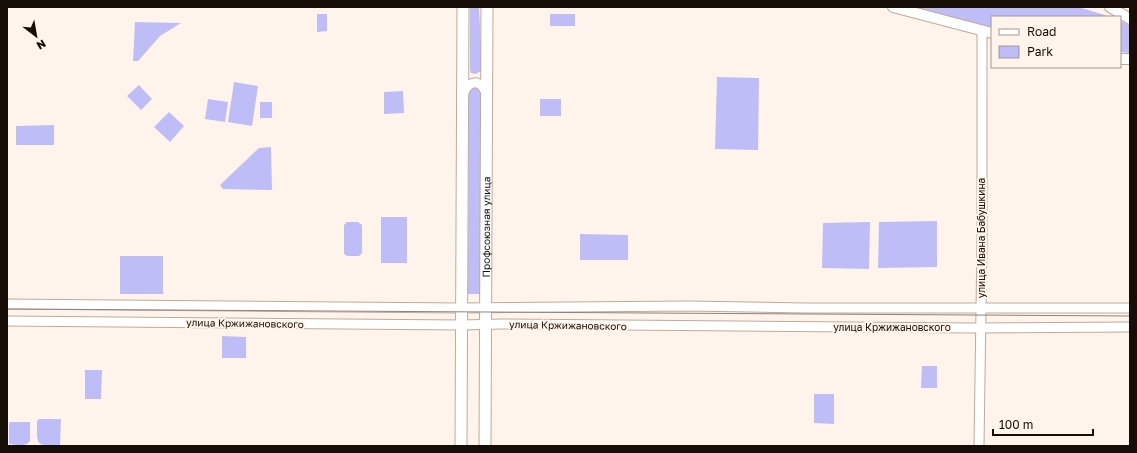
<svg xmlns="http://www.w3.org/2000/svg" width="1137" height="453" viewBox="0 0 1137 453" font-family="'Golos Text',sans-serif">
<rect width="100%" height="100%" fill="#fff4eb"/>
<g fill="#bfbdf8">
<path d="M470,7H479L482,70L476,74L471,73L470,70Z"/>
<path d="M909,7H1078L1105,15L1106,17H992V27Z"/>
<path d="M317,14H327V31L317,32Z"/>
<rect x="550" y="14" width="25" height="12"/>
<path d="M135,22L181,23L160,36L138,61H133Z"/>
<path d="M1123,22L1130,26V53L1120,52V23Z"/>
<path d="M717,77L759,78L758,150L715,149Z"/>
<path d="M234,82L258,86L252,126L228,122Z"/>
<path d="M139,85L152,99L141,110L127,96Z"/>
<path d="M476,86L482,91L480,294H468L469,91Z"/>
<path d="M403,91L404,113L384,114V92Z"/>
<path d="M208,99L228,102L225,122L205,119Z"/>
<rect x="540" y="99" width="21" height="17"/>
<rect x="260" y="102" width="12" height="16"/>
<path d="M169,112L184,126L170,142L154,127Z"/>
<path d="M54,125V145H16V126Z"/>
<path d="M271,147L272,190L223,189L220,185L259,148Z"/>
<rect x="381" y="217" width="26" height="46"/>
<path d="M937,221V267L878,268L879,222Z"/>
<path d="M347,222H358L362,225V253L359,256H347L344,254V225Z"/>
<path d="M870,222L869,269L822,268L823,223Z"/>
<path d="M580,234L628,235V260H580Z"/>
<rect x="120" y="256" width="43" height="38"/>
<path d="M222,336L246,337V358H222Z"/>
<path d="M922,366H937V388H921Z"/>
<path d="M85,370H102L101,399H85Z"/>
<path d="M814,394H834V424L814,423Z"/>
<path d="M39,419H61L60,445C35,446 37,446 37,421Z"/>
<path d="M10,422H30V441C26,447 16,445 9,444V423Z"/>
</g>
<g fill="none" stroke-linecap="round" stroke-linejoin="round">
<defs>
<g id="tertiary">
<path d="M463,95C468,80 481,78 486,94"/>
<path d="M7,304L461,308L688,306L805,308H1130"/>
<path d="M7,321L461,325L502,324L970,328L1130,327"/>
<path d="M979,446L982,242V31"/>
</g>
<g id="secondary">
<path d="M893,7L992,33"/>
<path d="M1110,7L1130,19"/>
<path d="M1120,59H1130"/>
</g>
<g id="primary">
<path d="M461,446L463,7"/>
<path id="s1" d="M485,446L487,7"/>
</g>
</defs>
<use href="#tertiary" stroke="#c3a996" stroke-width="11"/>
<use href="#secondary" stroke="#c3a996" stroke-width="12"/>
<use href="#primary" stroke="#c3a996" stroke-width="13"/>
<use href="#tertiary" stroke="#fff" stroke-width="9"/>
<use href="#secondary" stroke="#fff" stroke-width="10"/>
<use href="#primary" stroke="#fff" stroke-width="11"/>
<path stroke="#8d837b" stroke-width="1" d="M7,309L1130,316"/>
</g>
<g text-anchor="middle" stroke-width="4" stroke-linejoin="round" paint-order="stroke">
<g font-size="10" fill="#150d06" stroke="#fff4eb">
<text dy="4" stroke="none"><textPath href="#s1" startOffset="219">Профсоюзная улица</textPath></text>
<text transform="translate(981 238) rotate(-90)" y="4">улица Ивана Бабушкина</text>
<text transform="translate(245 323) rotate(1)" y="4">улица Кржижановского</text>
<text transform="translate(568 325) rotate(1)" y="4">улица Кржижановского</text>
<text x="892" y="331">улица Кржижановского</text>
</g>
</g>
<rect width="1137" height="453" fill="none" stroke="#150d06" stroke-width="16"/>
<rect x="991" y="16" width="130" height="52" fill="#fff4eb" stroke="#a1988f"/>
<rect x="999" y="29" width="20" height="6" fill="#ffffff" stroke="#a1988f"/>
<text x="1027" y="36" font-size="12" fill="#150d06">Road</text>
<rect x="999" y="46" width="20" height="12" fill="#bfbdf8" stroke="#a1988f"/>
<text x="1027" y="56" font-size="12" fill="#150d06">Park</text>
<g transform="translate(36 36) rotate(149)" stroke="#fff4eb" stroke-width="3" paint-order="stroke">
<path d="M0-3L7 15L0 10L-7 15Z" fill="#150d06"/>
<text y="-6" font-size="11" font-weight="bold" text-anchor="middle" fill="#150d06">N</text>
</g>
<path d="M993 429v6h100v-6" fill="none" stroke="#150d06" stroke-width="2"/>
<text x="999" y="429" font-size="12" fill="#150d06" stroke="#fff4eb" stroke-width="3" paint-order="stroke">100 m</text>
</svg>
